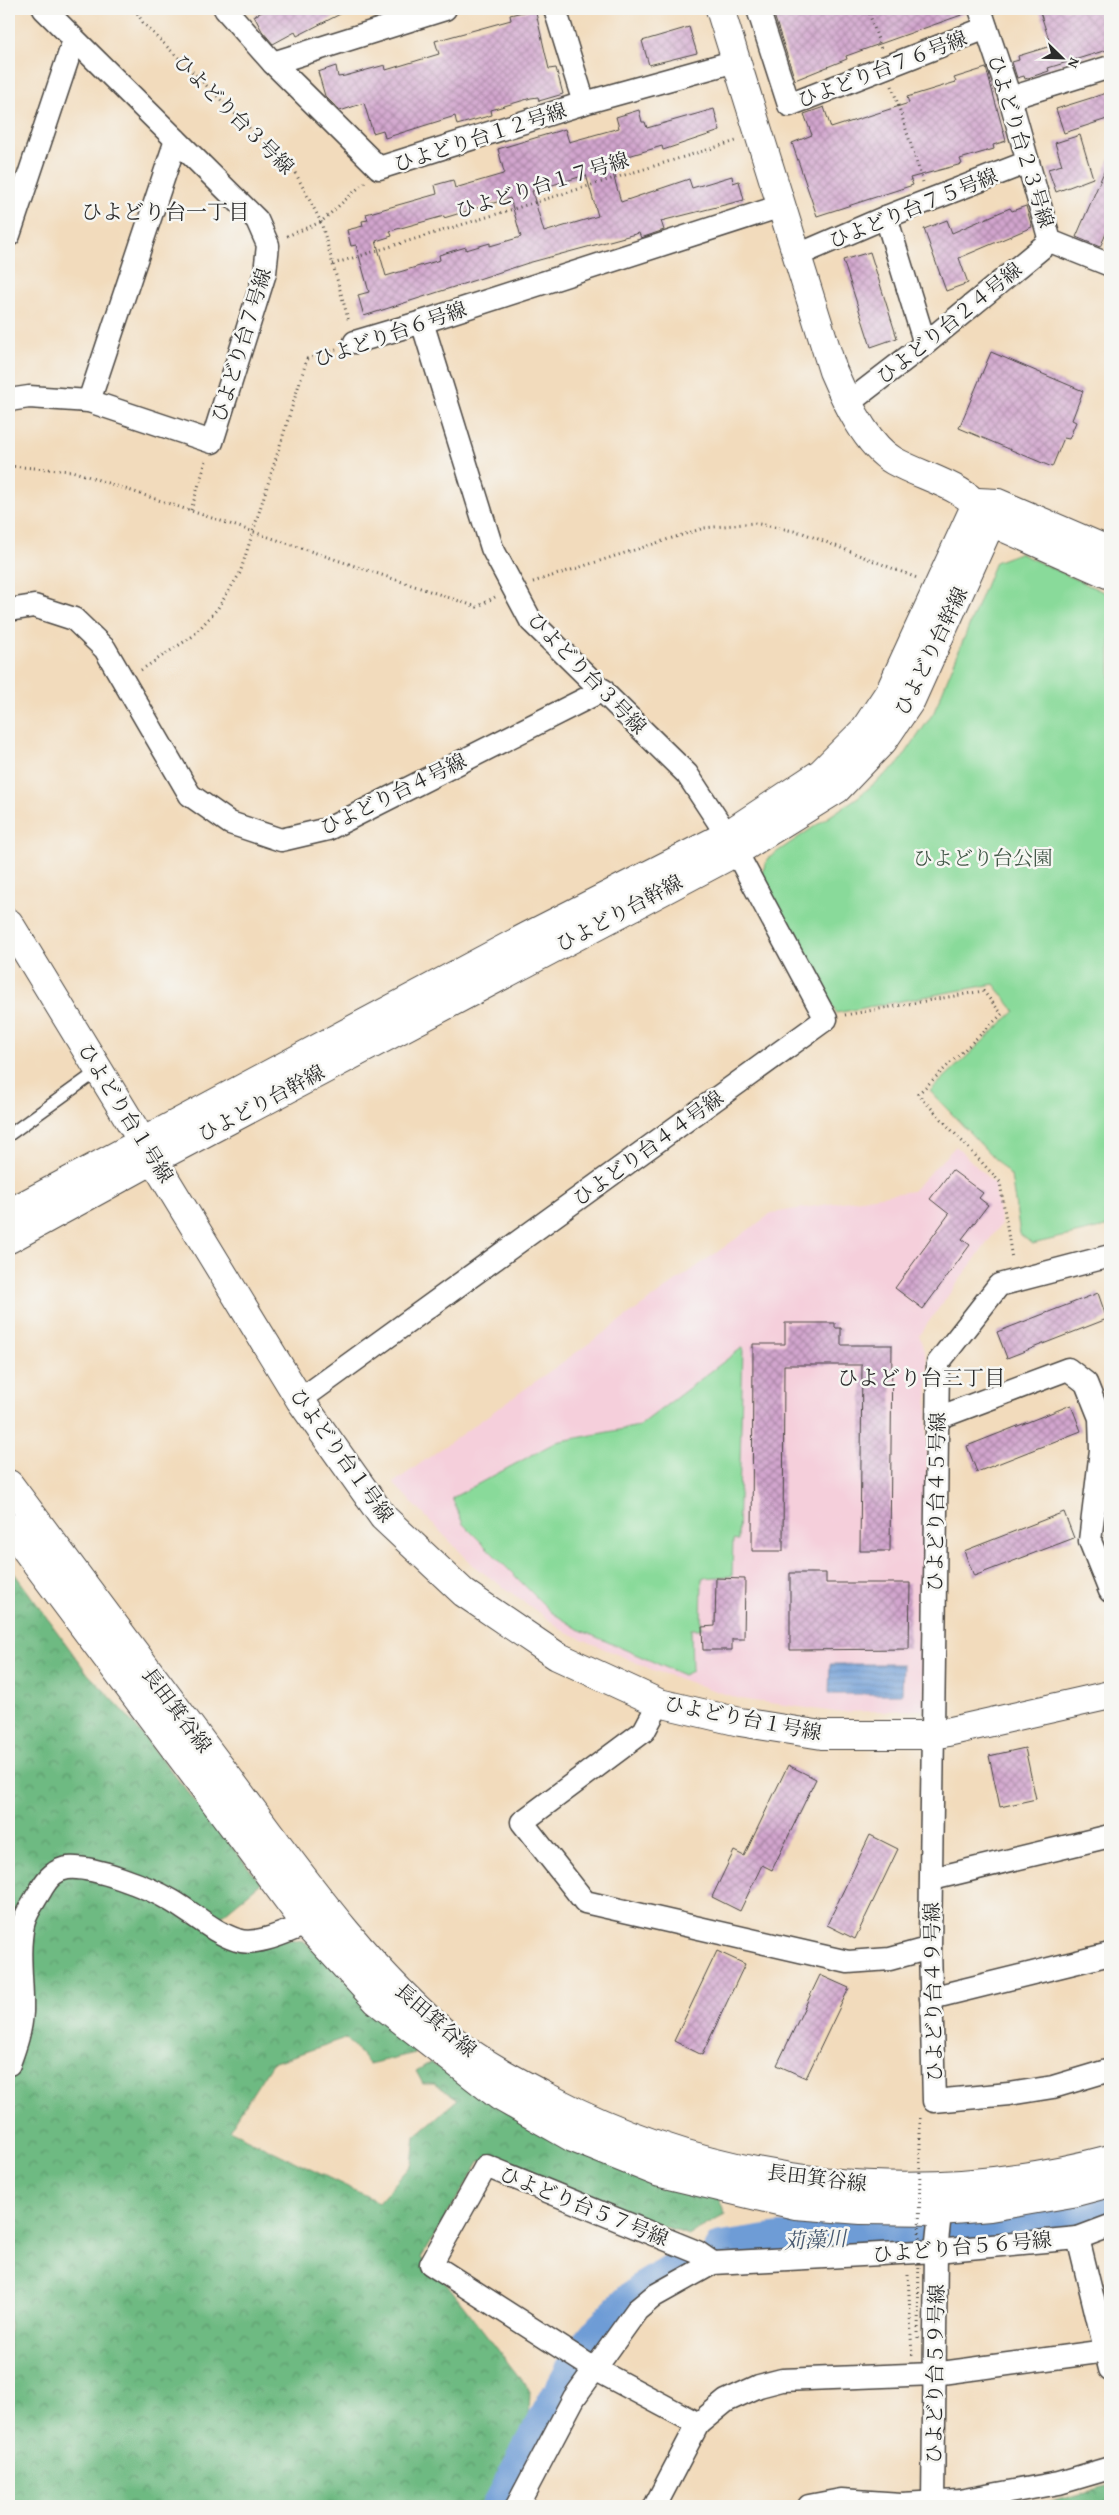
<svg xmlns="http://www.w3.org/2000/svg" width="1119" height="2515" viewBox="0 0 1119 2515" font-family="'Gentium Book Plus','Noto Serif JP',serif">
<defs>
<pattern id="forest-crowns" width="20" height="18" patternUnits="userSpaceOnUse" patternTransform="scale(1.25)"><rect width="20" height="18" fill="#6eba82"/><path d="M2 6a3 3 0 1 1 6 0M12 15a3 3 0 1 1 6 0" fill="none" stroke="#5b976b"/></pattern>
<pattern id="water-rules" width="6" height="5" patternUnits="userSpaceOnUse" patternTransform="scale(1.25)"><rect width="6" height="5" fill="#6e9cd6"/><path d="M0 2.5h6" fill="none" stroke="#5b7fae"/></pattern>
<pattern id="building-cross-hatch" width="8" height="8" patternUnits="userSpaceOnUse" patternTransform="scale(1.25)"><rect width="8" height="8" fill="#d2a5ce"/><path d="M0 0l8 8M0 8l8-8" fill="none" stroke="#ab87a7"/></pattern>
</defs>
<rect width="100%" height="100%" fill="#f6f6f2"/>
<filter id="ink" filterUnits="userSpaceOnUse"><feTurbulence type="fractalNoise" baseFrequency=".02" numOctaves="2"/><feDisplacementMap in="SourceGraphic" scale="10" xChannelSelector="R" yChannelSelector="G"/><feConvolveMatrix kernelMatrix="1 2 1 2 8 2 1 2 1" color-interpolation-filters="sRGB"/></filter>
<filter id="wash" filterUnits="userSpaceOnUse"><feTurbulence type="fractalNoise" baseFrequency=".0096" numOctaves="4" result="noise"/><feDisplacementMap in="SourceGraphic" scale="20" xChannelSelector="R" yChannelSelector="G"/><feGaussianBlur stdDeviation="1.12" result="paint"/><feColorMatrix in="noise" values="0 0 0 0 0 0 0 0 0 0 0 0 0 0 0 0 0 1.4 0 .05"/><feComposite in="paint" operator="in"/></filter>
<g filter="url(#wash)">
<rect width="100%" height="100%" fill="#f2dbbc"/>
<path fill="#f5cfdb" d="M956,1146L994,1184L1001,1224L919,1335L928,1363L924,1710L836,1712L740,1699L653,1670L566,1632L475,1567L393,1483L772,1213L912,1191Z"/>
<g fill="url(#forest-crowns)" stroke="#4c7256">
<path d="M9,1566L88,1674L119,1706L261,1883L221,1916L243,1933L304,1941L403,2032L415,2053L369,2064L346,2038L272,2063L229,2130L379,2202L412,2164L415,2136L458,2099L435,2084H423L416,2071L431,2062L498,2107L718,2196L725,2215L688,2235L480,2161L421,2258L447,2284L530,2391L529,2418L510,2471L493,2506H9Z"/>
<path d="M1110,2485V2506H1038Z"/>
</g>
<g fill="#89da9a" stroke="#5a8262">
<path d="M1019,553L1110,595V1226L1032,1244L1020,1234L1011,1176L930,1091L1015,1011L994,984L836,1013L761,875L768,858L858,797L899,763L934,712L995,562Z"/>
<path d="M743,1347L738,1541L733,1540L732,1576L702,1578L701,1629H691L692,1671L683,1675L578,1629L551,1612L463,1524L452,1498L556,1442L639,1426Z"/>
</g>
<path fill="url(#water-rules)" stroke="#4c6480" d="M830,1664H903L902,1694H829Z"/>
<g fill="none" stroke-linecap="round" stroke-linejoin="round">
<g stroke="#6e9cd6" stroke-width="36">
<path d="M959,2234L1028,2228L1110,2207"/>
<path d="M721,2250L780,2241L909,2236"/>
<path d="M584,2350L603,2328L641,2291L687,2264"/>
<path d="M499,2506L574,2368"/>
</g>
</g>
<g id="blocks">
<g fill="url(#building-cross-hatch)" fill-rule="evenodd">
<path d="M268,9H350L297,36L295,32L273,44L262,31L254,16Z"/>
<path d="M535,9L549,69L556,68L563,94L539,101L538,97L531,98L491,110L492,115L457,125L455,116L385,138L383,130L373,133L364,103L340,111L325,96L318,72L336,66L338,77L345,76L385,65L386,70L439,54L435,41L511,20L510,15Z"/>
<path d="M772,9H967V13L846,56L847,59L795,80Z"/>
<path d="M1039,9H1110V49L1048,68L1049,71L1025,79L1024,76L1017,78L1012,62L1019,60L1018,56L1051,46Z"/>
<path d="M689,27L697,53L649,65L642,41Z"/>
<path d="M986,68L1006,141L993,145L994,149L960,159L962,164L910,178L913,185L817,216L792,143L812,135L804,114L824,107L831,128L909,103L907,97L956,82L954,78Z"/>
<path d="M1110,92V118L1064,133L1056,109Z"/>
<path d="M714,109L720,131L663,150L662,146L615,160L617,166L611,167L621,202L689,179L692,188L732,176L733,183L739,181L744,200L661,221L664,230L641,238L639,233L528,263L364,316L358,295L369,292L356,245L351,246L347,230L363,226L362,221L368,220L366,214L437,194L435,185L453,180L455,188L503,174L504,172L498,149L565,129L569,142L619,128L616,117L639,110L642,122H645L647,128ZM586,175L598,216L544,232L532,191ZM510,198L521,237L490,246V243L466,250V247L439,255L440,260L386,276L376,241L392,236L390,231L444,216V218Z"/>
<path d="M1080,135L1093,178L1056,192L1048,169L1062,165L1055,143Z"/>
<path d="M1110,158V225L1100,247L1076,237Z"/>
<path d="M1026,206L1032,227L959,258L968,283L946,291L924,229L947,220L952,233L1010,208L1012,211Z"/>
<path d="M870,252L897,338L871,347L843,260Z"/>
<path d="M991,352L1083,391L1072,420L1076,422L1069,439L1064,438L1052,467L959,428Z"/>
<path d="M952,1170L983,1193L979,1198L988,1205L962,1239L970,1245L923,1309L895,1288L949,1214L930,1199Z"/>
<path d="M1098,1293L1107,1319L1007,1358L997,1332Z"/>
<path d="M785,1323H835V1328H841V1345H892L890,1551H860L862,1365H784L783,1551H752L753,1344H785Z"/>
<path d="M1071,1405L1081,1431L977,1472L967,1446Z"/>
<path d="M1064,1512L1074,1538L974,1576L964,1551Z"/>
<path d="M790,1573H826V1583H910L909,1649L790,1650Z"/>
<path d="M716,1578L745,1579L744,1639H732V1650H703L702,1627L715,1626Z"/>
<path d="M1025,1748L1036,1799L1000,1807L989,1756Z"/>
<path d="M788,1765L816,1779L772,1870L762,1865L740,1911L712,1897L734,1851L744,1856Z"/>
<path d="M870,1835L898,1849L855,1939L827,1925Z"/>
<path d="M717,1951L745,1964L702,2055L674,2041Z"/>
<path d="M820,1975L849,1988L806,2078L777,2065Z"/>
</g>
</g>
</g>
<g filter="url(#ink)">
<use href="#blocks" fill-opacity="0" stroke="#494541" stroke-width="1"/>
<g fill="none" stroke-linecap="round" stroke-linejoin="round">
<defs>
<path id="service" d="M9,1135L99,1070"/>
<g id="minor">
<path d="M225,9L273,63L379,168L584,103L736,61"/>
<path d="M555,9L584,103"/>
<path d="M758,9L789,105L986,28"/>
<path d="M980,9L1010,98L1050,241L1110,265"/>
<path d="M273,63L445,9"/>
<path d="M1010,98L1110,67"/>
<path d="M886,217L925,344"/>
<path d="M9,235L74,40"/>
<path d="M798,255L886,217L1028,162"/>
<path d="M355,342L422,322L781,206"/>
<path d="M9,400L29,397L89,401L212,442L265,273L268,245L257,220L44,9"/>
<path d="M89,401L176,140"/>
<path d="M847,404L925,344L1050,241"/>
<path d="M9,610L34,606L74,619L105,649L190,795L230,823L281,840L328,829L603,690"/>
<path d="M1110,1256L999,1285L938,1363L930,1948L934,2101L1009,2094L1053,2087L1110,2070"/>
<path d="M300,1400L826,1019L727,835L687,774L531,621L492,548L422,322"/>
<path d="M938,1418L1068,1369L1086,1383L1100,1418L1101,1450L1090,1541L1110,1591"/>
<path d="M659,1703L644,1731L522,1822L585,1902L848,1962L890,1959L930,1948"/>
<path d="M932,1879L1110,1836"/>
<path d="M931,1998L1110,1954"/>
<path d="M9,2064C15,2047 21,2031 22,2012C23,1983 17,1954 23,1925C25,1913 36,1899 42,1888C47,1879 56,1869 68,1868C94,1866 149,1887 172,1901C194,1914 213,1932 237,1940C256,1947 288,1931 306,1924"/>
<path d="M1078,2238L1110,2369"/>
<path d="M698,2424L593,2368L431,2264L486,2166L697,2252L713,2263"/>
<path d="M933,2501L936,2251L942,2195"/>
<path d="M517,2506L574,2398L637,2310L654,2296L713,2263L936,2251L1078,2238L1110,2226"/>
<path d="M655,2506L698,2424L726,2401L759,2386L782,2380L934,2374L1106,2351"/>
<path d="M809,2506L841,2500L901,2504L959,2501L1059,2483L1110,2468"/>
</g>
<g id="tertiary">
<path d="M720,9L833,371C845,399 866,445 894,461C927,479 965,485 988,517"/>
<path d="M9,923L300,1400L383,1517L464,1593L557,1656L659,1703L740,1722L822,1735H934L1110,1695"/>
<path d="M9,1213L528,936L727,835L821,773L864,730L890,691L977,502L998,503L1110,551"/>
<path d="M9,1239L155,1159L736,852L837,789L883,741L911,700L991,522L1110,575"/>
<path d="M9,1484C83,1584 158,1684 233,1784C300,1874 365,1967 453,2040C482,2063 516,2081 549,2098C722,2189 922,2209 1110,2159"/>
<path d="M9,1527L306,1924L377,2001L499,2096L573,2138L660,2173L795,2205L861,2210L940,2211L990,2207L1072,2193L1110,2183"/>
</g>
</defs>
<use href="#service" stroke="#494541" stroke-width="14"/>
<use href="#minor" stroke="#494541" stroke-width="25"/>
<use href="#tertiary" stroke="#494541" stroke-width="30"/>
<g stroke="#494541" stroke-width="3" stroke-dasharray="1 4" stroke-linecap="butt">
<path d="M135,9L143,23L296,174L321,222L349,322"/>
<path d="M868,9L881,49"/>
<path d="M892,86L923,182"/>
<path d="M287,236L321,222L365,182"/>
<path d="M333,264L736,141"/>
<path d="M9,466L72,471L477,607L495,597"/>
<path d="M191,510L206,461"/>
<path d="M533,582L704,528L754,523L803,533L917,578"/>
<path d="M141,670L193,636L218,608L240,573L307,359L336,349"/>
<path d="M845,1015L983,991L1002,1014L918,1094L1000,1182L1012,1259"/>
<path d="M920,2159V2118"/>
<path d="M908,2274L912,2355"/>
</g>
<use href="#service" stroke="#fff" stroke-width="11"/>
<use href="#minor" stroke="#fff" stroke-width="22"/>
<use href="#tertiary" stroke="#fff" stroke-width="28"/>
<path stroke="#494541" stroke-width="3" stroke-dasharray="1 4" stroke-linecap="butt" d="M918,2338L920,2159"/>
</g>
</g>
<g text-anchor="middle" stroke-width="5" stroke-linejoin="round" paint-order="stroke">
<g font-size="20" fill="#2b2b2b" stroke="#f6f6f2">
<text transform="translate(882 69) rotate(-21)" y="7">ひよどり台７６号線</text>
<text transform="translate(234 114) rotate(45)" y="7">ひよどり台３号線</text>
<text transform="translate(480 137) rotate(-18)" y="7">ひよどり台１２号線</text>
<text transform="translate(1021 141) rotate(73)" y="7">ひよどり台２３号線</text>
<text transform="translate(542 185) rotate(-17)" y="7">ひよどり台１７号線</text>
<text transform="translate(913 208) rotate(-22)" y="7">ひよどり台７５号線</text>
<text transform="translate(949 323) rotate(-39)" y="7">ひよどり台２４号線</text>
<text transform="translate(390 334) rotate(-19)" y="7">ひよどり台６号線</text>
<text transform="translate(241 345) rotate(-73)" y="7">ひよどり台７号線</text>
<text transform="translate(931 651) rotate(-64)" y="7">ひよどり台幹線</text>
<text transform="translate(587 673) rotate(46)" y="7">ひよどり台３号線</text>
<text transform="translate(393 794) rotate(-26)" y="7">ひよどり台４号線</text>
<text transform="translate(619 913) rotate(-28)" y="7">ひよどり台幹線</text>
<text transform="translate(261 1103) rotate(-28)" y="7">ひよどり台幹線</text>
<text transform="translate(126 1113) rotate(58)" y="7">ひよどり台１号線</text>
<text transform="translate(648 1148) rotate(-36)" y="7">ひよどり台４４号線</text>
<text transform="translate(342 1455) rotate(54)" y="7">ひよどり台１号線</text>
<text transform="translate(936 1502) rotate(-89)" y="7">ひよどり台４５号線</text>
<text transform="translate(177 1710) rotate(53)" y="7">長田箕谷線</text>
<text transform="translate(743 1718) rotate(11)" y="7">ひよどり台１号線</text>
<text transform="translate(933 1992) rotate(-91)" y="7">ひよどり台４９号線</text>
<text transform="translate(436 2020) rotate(41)" y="7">長田箕谷線</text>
<text transform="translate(817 2178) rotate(7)" y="7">長田箕谷線</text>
<text transform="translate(584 2206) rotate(22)" y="7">ひよどり台５７号線</text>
<text transform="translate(962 2247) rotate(-5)" y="7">ひよどり台５６号線</text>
<text transform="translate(935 2374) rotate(-89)" y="7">ひよどり台５９号線</text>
</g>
<g font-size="20" fill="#425747" stroke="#f6f6f2">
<text x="983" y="865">ひよどり台公園</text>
</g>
<g font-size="21" fill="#2b2b2b" stroke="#f6f6f2">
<text x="165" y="219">ひよどり台一丁目</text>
<text x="921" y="1385">ひよどり台三丁目</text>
</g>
<g font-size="21" font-style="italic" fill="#46586f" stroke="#f6f6f2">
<text transform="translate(815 2240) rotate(-3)" y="7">苅藻川</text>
</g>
</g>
<rect width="1119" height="2515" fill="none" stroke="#f6f6f2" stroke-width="30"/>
<g transform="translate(1062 58) rotate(113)" stroke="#f6f6f2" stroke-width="4" paint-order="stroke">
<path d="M0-4L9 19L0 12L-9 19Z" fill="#2b2b2b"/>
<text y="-8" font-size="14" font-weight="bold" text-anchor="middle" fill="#2b2b2b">N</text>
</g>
</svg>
